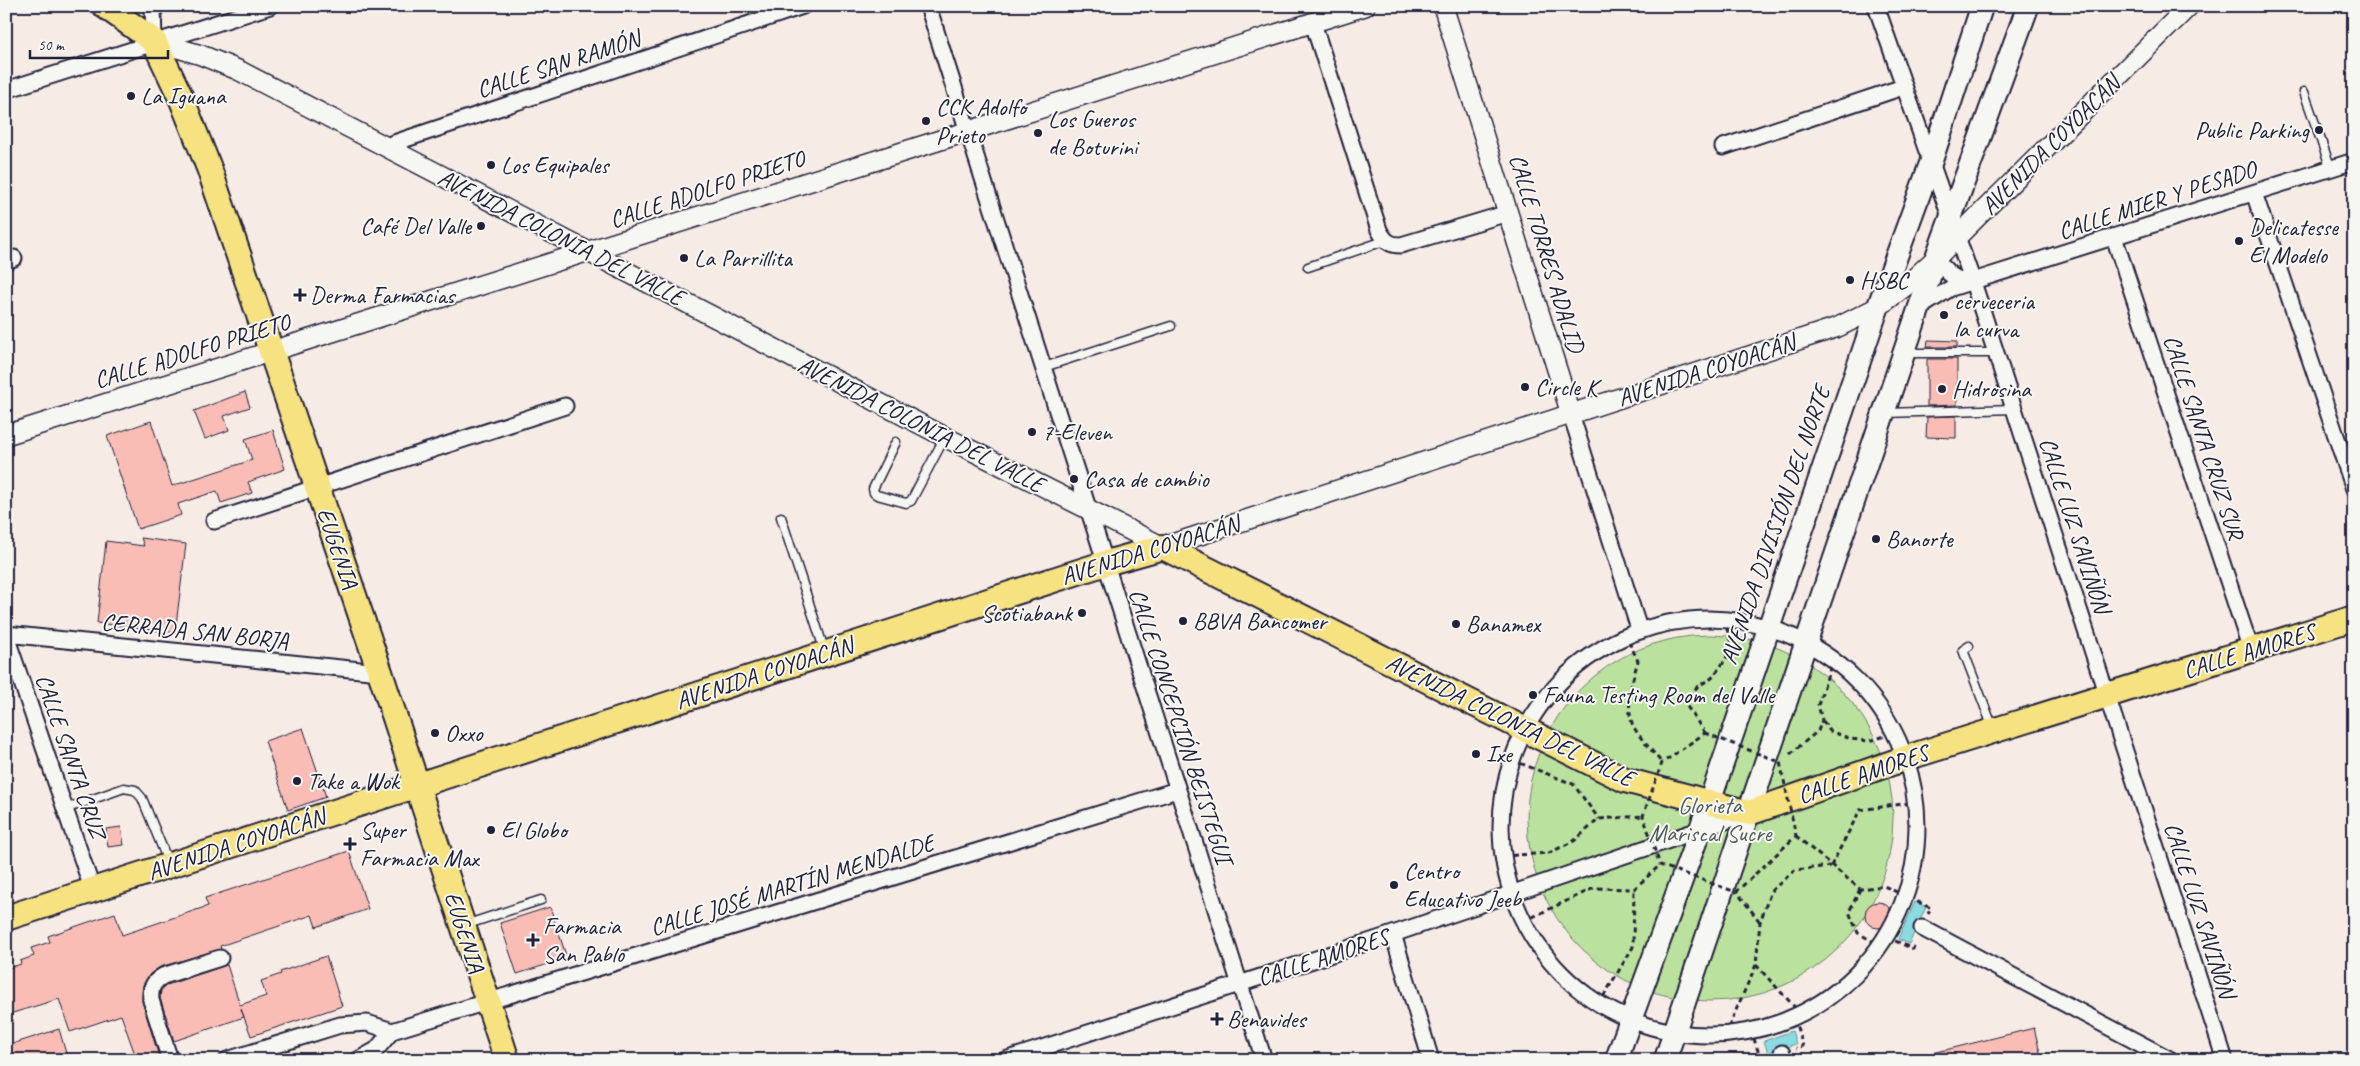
<svg xmlns="http://www.w3.org/2000/svg" width="2360" height="1066" viewBox="0 0 2360 1066" font-family="Caveat,sans-serif">
<rect width="100%" height="100%" fill="#f7ebe6"/>
<filter id="ink" filterUnits="userSpaceOnUse"><feTurbulence type="fractalNoise" baseFrequency=".02" numOctaves="2"/><feDisplacementMap in="SourceGraphic" scale="10" xChannelSelector="R" yChannelSelector="G"/><feConvolveMatrix kernelMatrix="1 2 1 2 8 2 1 2 1" color-interpolation-filters="sRGB"/></filter>
<g filter="url(#ink)">
<circle fill="#bae19d" stroke="#6e826c" cx="1710" cy="818" r="183"/>
<g fill="#8adce0" stroke="#60929e">
<path d="M1915,902L1926,907L1909,944L1898,939Z"/>
<path d="M1792,1031L1796,1044L1768,1053L1764,1041Z"/>
</g>
<g fill="#f9bdb6" stroke="#22223b">
<path d="M1928,340L1957,341V347H1927Z"/>
<path d="M1927,359H1957V405L1927,406Z"/>
<path d="M245,392L250,407L224,416L229,430L205,439L194,411Z"/>
<path d="M1956,416V438L1926,437L1927,417Z"/>
<path d="M151,421L172,486L252,460L245,439L273,430L285,469L248,482L252,493L221,503L217,491L178,504L181,515L138,529L107,436Z"/>
<path d="M141,538L186,544L175,633L97,623L106,541L144,546Z"/>
<path d="M303,728L326,797L288,810L265,741Z"/>
<path d="M121,827L124,845L108,847L106,829Z"/>
<path d="M349,851L368,909L316,927L312,915L220,946L221,949L160,967L150,974L143,985L142,1001L160,1060H137L121,1015L70,1032L59,999L6,1015V969L21,964L20,961L34,956L31,948L50,942L48,936L115,913L122,935L208,906L205,898Z"/>
<circle cx="1878" cy="915" r="13"/>
<path d="M550,907L567,958L517,974L500,923Z"/>
<path d="M326,956L342,1006L251,1036L241,1009L244,1017L174,1041L160,998L161,990L167,985L227,965L240,1005L266,996L261,981L281,974L280,972Z"/>
<path d="M2034,1028L2042,1060H1929V1054Z"/>
<path d="M59,1029L68,1060H6V1046Z"/>
</g>
<g fill="none" stroke-linecap="round" stroke-linejoin="round">
<defs>
<g id="service">
<path d="M2304,92L2331,169"/>
<path d="M1308,267L1384,241"/>
<path d="M1906,353H1996"/>
<path d="M1044,367L1171,326"/>
<path d="M1886,413L2014,409"/>
<path d="M896,442L873,489L874,493L877,495L906,503L911,501L945,437"/>
<path d="M781,517L825,652"/>
<path d="M1969,646L1963,650L1993,728"/>
<path d="M65,809L124,788L135,790L142,798L169,864"/>
<path d="M465,925L541,900"/>
</g>
<g id="minor">
<path d="M153,6L154,41"/>
<path d="M928,6L1264,1060"/>
<path d="M1876,6L1973,282L2225,1060"/>
<path d="M1313,23L1379,230C1385,241 1389,245 1401,245L1508,213"/>
<path d="M6,90L270,6"/>
<path d="M385,146L803,6"/>
<path d="M1723,147L1903,87"/>
<path d="M2254,193L2354,489"/>
<path d="M2114,237L2251,650"/>
<path d="M1936,258C1946,272 1954,281 1971,282"/>
<path d="M6,261L14,258"/>
<path d="M1919,308L1951,288L2354,161"/>
<path d="M1571,414L1639,629"/>
<path d="M214,521L565,406"/>
<circle cx="1709" cy="827" r="208"/>
<path d="M6,634L380,672"/>
<path d="M6,636L93,891"/>
<path d="M1922,928L2171,1060"/>
<path d="M1393,934L1431,1060"/>
<path d="M1782,1053L1784,1060"/>
<path d="M170,1060L151,1000C150,988 153,982 163,976L220,958"/>
<path d="M227,1060L340,1025L367,1023L392,1031"/>
<path d="M358,1060L376,1050L392,1031L1177,790"/>
<path d="M1005,1060L1393,934L1749,813"/>
</g>
<g id="tertiary">
<path d="M1443,6L1571,414"/>
<path d="M154,41L201,55L238,70L945,437L1163,547L1838,327L1878,307L1907,285L1936,258L2189,6"/>
<path d="M6,435L1365,6"/>
</g>
<g id="secondary">
<path d="M1616,1060L1700,830L1878,307L1931,162L1982,6"/>
<path d="M1665,1060L1936,258L2028,6"/>
</g>
<g id="primary">
<path d="M105,6L154,41L182,100L209,168L380,672L507,1060"/>
<path d="M6,918L1106,563L1163,547L1625,780L1749,813L1906,758L2354,618"/>
</g>
</defs>
<use href="#service" stroke="#22223b" stroke-width="11"/>
<use href="#minor" stroke="#22223b" stroke-width="19"/>
<use href="#tertiary" stroke="#22223b" stroke-width="22"/>
<use href="#secondary" stroke="#22223b" stroke-width="25"/>
<use href="#primary" stroke="#22223b" stroke-width="28"/>
<g stroke="#22223b" stroke-width="3" stroke-dasharray="5 4" stroke-linecap="butt">
<path d="M1629,642L1638,661C1632,680 1626,704 1632,723C1636,734 1654,753 1662,763"/>
<path d="M1823,721L1830,731L1851,739L1869,741L1895,733"/>
<path d="M1705,733L1684,702L1698,686L1712,678L1726,659L1731,643L1724,619"/>
<path d="M1790,754L1818,731L1822,720L1818,705L1833,659"/>
<path d="M1512,760L1573,784L1599,819"/>
<path d="M1796,836L1860,889L1884,886L1931,908L1928,914"/>
<path d="M1503,856L1549,853L1574,841L1599,819L1643,816"/>
<path d="M1831,866L1860,810L1916,802"/>
<path d="M1860,889L1849,912L1858,933L1881,946"/>
<path d="M1740,896L1760,922"/>
<path d="M1524,921L1594,888L1634,889L1660,865"/>
<path d="M1887,937L1913,949L1915,943"/>
<path d="M1599,1004L1633,947L1634,889"/>
<path d="M1802,1015L1756,965L1760,922L1771,891L1795,870L1830,866"/>
<path d="M1794,1018L1803,1046L1796,1048"/>
<path d="M1751,1030L1761,1060L1768,1057"/>
<path d="M1725,1035L1756,965"/>
</g>
<use href="#service" stroke="#f6f6f2" stroke-width="8"/>
<use href="#minor" stroke="#f6f6f2" stroke-width="15"/>
<use href="#tertiary" stroke="#f6f6f2" stroke-width="19"/>
<use href="#secondary" stroke="#f6f6f2" stroke-width="21"/>
<use href="#primary" stroke="#f7e281" stroke-width="24"/>
<path stroke="#22223b" stroke-width="3" stroke-dasharray="5 4" stroke-linecap="butt" d="M1705,733L1780,762L1796,836L1736,892L1660,865L1643,816L1662,763Z"/>
</g>
</g>
<g fill="#22223b" stroke="#f6f6f2" stroke-width="2">
<circle cx="131" cy="96" r="5"/>
<circle cx="926" cy="121" r="5"/>
<circle cx="2319" cy="130" r="5"/>
<circle cx="1038" cy="133" r="5"/>
<circle cx="491" cy="165" r="5"/>
<circle cx="481" cy="226" r="5"/>
<circle cx="2239" cy="241" r="5"/>
<circle cx="684" cy="258" r="5"/>
<circle cx="1850" cy="280" r="5"/>
<path d="M297.5 287.5h5v5h5v5h-5v5h-5v-5h-5v-5h5z"/>
<circle cx="1944" cy="315" r="5"/>
<circle cx="1525" cy="387" r="5"/>
<circle cx="1942" cy="389" r="5"/>
<circle cx="1032" cy="432" r="5"/>
<circle cx="1074" cy="479" r="5"/>
<circle cx="1876" cy="539" r="5"/>
<circle cx="1082" cy="613" r="5"/>
<circle cx="1183" cy="621" r="5"/>
<circle cx="1456" cy="624" r="5"/>
<circle cx="1533" cy="695" r="5"/>
<circle cx="435" cy="733" r="5"/>
<circle cx="1476" cy="754" r="5"/>
<circle cx="297" cy="781" r="5"/>
<circle cx="491" cy="830" r="5"/>
<path d="M347.5 836.5h5v5h5v5h-5v5h-5v-5h-5v-5h5z"/>
<circle cx="1394" cy="885" r="5"/>
<path d="M530.5 932.5h5v5h5v5h-5v5h-5v-5h-5v-5h5z"/>
<path d="M1214.5 1011.5h5v5h5v5h-5v5h-5v-5h-5v-5h5z"/>
</g>
<g text-anchor="middle" stroke-width="4" stroke-linejoin="round" paint-order="stroke">
<g font-size="24" fill="#22223b" stroke="#f6f6f2">
<text transform="translate(558 64) rotate(-18)" y="8">CALLE SAN RAMÓN</text>
<text transform="translate(2050 145) rotate(-45)" y="8">AVENIDA COYOACÁN</text>
<text transform="translate(707 189) rotate(-18)" y="8">CALLE ADOLFO PRIETO</text>
<text transform="translate(2157 200) rotate(-18)" y="8">CALLE MIER Y PESADO</text>
<text transform="translate(561 237) rotate(27)" y="8">AVENIDA COLONIA DEL VALLE</text>
<text transform="translate(1547 253) rotate(73)" y="8">CALLE TORRES ADALID</text>
<text transform="translate(192 351) rotate(-17)" y="8">CALLE ADOLFO PRIETO</text>
<text transform="translate(1706 370) rotate(-18)" y="8">AVENIDA COYOACÁN</text>
<text transform="translate(921 424) rotate(27)" y="8">AVENIDA COLONIA DEL VALLE</text>
<text transform="translate(2204 437) rotate(72)" y="8">CALLE SANTA CRUZ SUR</text>
<text transform="translate(1775 525) rotate(-71)" y="8">AVENIDA DIVISIÓN DEL NORTE</text>
<text transform="translate(2075 525) rotate(72)" y="8">CALLE LUZ SAVIÑÓN</text>
<text transform="translate(338 548) rotate(71)" y="8">EUGENIA</text>
<text transform="translate(1150 550) rotate(-17)" y="8">AVENIDA COYOACÁN</text>
<text transform="translate(195 631) rotate(6)" y="8">CERRADA SAN BORJA</text>
<text transform="translate(2249 651) rotate(-17)" y="8">CALLE AMORES</text>
<text transform="translate(764 673) rotate(-18)" y="8">AVENIDA COYOACÁN</text>
<text transform="translate(1510 720) rotate(26)" y="8">AVENIDA COLONIA DEL VALLE</text>
<text transform="translate(1181 726) rotate(72)" y="8">CALLE CONCEPCIÓN BEISTEGUI</text>
<text transform="translate(71 756) rotate(71)" y="8">CALLE SANTA CRUZ</text>
<text transform="translate(1863 774) rotate(-19)" y="8">CALLE AMORES</text>
<text transform="translate(236 844) rotate(-18)" y="8">AVENIDA COYOACÁN</text>
<text transform="translate(792 885) rotate(-17)" y="8">CALLE JOSÉ MARTÍN MENDALDE</text>
<text transform="translate(2200 910) rotate(72)" y="8">CALLE LUZ SAVIÑÓN</text>
<text transform="translate(465 932) rotate(72)" y="8">EUGENIA</text>
<text transform="translate(1323 957) rotate(-18)" y="8">CALLE AMORES</text>
</g>
<g font-size="24" fill="#22223b" stroke="#f6f6f2" text-anchor="start">
<text x="141" y="104">La Iguana</text>
<text x="936" y="115">CCK Adolfo<tspan x="936" dy="28">Prieto</tspan></text>
<text x="1048" y="127">Los Gueros<tspan x="1048" dy="28">de Boturini</tspan></text>
<text x="2309" y="138" text-anchor="end">Public Parking</text>
<text x="501" y="173">Los Equipales</text>
<text x="471" y="234" text-anchor="end">Café Del Valle</text>
<text x="2249" y="235">Delicatesse<tspan x="2249" dy="28">El Modelo</tspan></text>
<text x="694" y="266">La Parrillita</text>
<text x="1860" y="288">HSBC</text>
<text x="310" y="303">Derma Farmacias</text>
<text x="1954" y="309">cerveceria<tspan x="1954" dy="28">la curva</tspan></text>
<text x="1535" y="395">Circle K</text>
<text x="1952" y="397">Hidrosina</text>
<text x="1042" y="440">7-Eleven</text>
<text x="1084" y="487">Casa de cambio</text>
<text x="1886" y="547">Banorte</text>
<text x="1072" y="621" text-anchor="end">Scotiabank</text>
<text x="1193" y="629">BBVA Bancomer</text>
<text x="1466" y="632">Banamex</text>
<text x="1543" y="703">Fauna Testing Room del Valle</text>
<text x="445" y="741">Oxxo</text>
<text x="1486" y="762">Ixe</text>
<text x="307" y="789">Take a Wok</text>
<text x="360" y="838">Super<tspan x="360" dy="28">Farmacia Max</tspan></text>
<text x="501" y="838">El Globo</text>
<text x="1404" y="879">Centro<tspan x="1404" dy="28">Educativo Jeeb</tspan></text>
<text x="543" y="934">Farmacia<tspan x="543" dy="28">San Pablo</tspan></text>
<text x="1227" y="1027">Benavides</text>
</g>
<g font-size="24" fill="#505b58" stroke="#f6f6f2">
<text x="1710" y="813">Glorieta<tspan x="1710" dy="28">Mariscal Sucre</tspan></text>
</g>
</g>
<rect width="2360" height="1066" fill="none" stroke="#f6f6f2" stroke-width="25"/>
<rect x="12" y="12" width="2335" height="1041" fill="none" stroke="#22223b" stroke-width="2" filter="url(#ink)"/>
<path d="M30 50v8h138v-8" fill="none" stroke="#22223b" stroke-width="2.5"/>
<text x="38" y="50" font-size="15" fill="#22223b" stroke="#f6f6f2" stroke-width="4" paint-order="stroke">50 m</text>
</svg>
